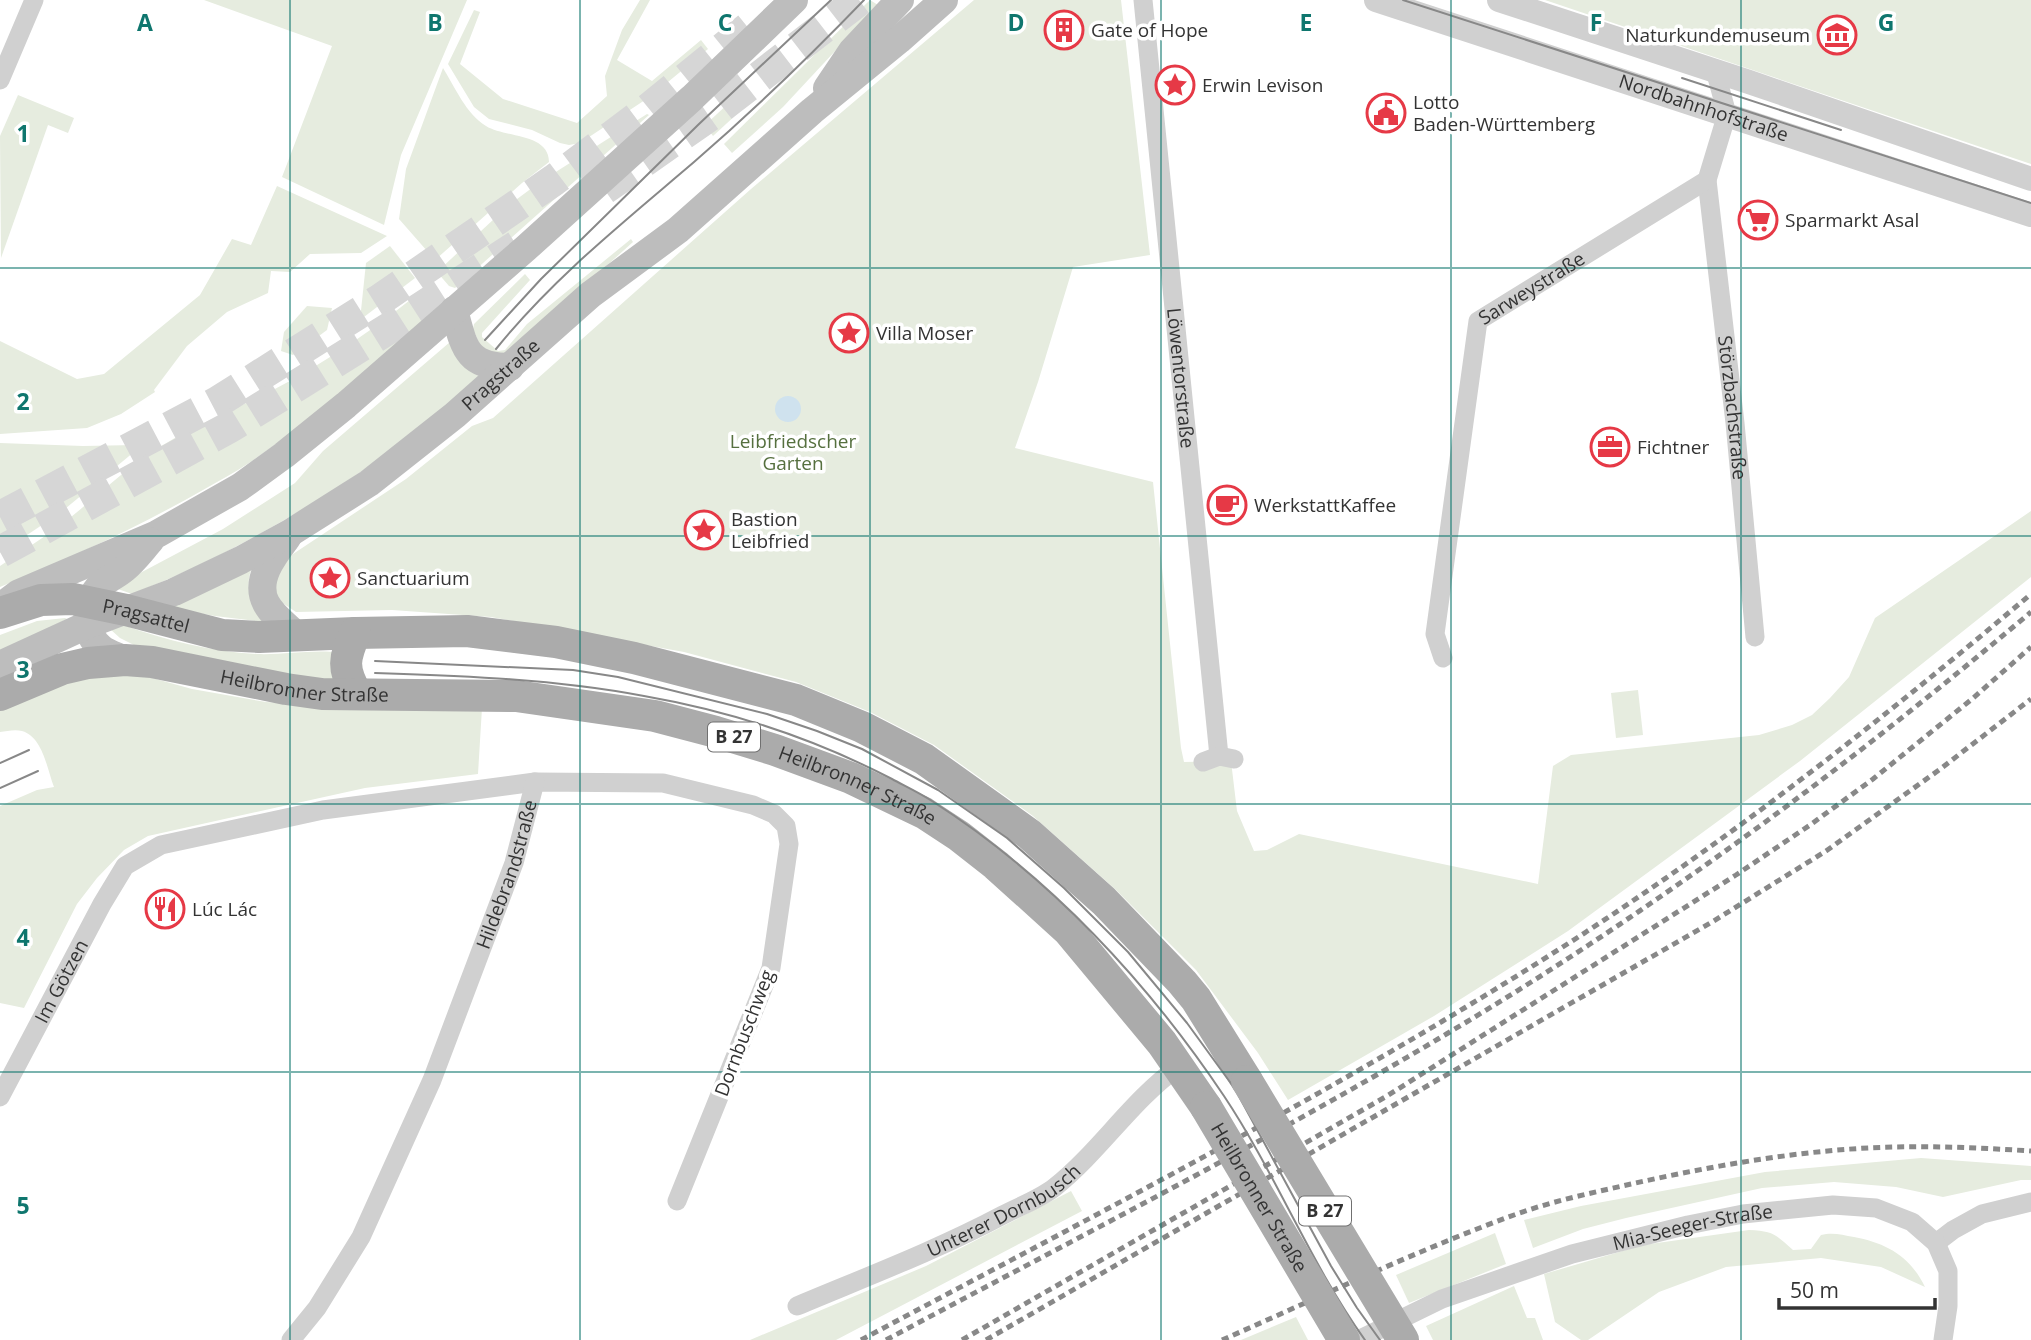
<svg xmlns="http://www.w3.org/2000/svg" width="2031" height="1340" viewBox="0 0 2031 1340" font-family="'Open Sans',sans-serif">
<rect width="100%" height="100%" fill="#fff"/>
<g fill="#e6ecdf">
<path d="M204,0H467L401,155L384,225L282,177L332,46Z"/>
<path d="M640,0H650L617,60L652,81L701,40L708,49L651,96L580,143L569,145L560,143L532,130L489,119L474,107L448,64L474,10L480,12L460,64L503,99L577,123L607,96L605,76L622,30Z"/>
<path d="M870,0L878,5L783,107L732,153L724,144Z"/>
<path d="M974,0H1121L1150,255L1073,267L1038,382L1015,448L1153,482L1181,748L1184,762L1231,761L1237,811L1254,851L1267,850L1299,834L1538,884L1553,766L1571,755L1759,735L1792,725L1812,715L1830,698L1849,677L1875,618L2031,511V577L1800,761L1568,931L1434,1016L1288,1100L1258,1053L1196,970L1115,889L1033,816L934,745L870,712L796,682L684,652L491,617L392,610L296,612L278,600L275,594L276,576L290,556L406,479L472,426L493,418L751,189Z"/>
<path d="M1545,0H2031V164Z"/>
<path d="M443,68C455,87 466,114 486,126C505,138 549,133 549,162L522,183L435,260L399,219L406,169Z"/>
<path d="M741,92L751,101L713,136L705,125Z"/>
<path d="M18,95L74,118L68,133L48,125L1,258L0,136Z"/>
<path d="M647,114L649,115L455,288L449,286L437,272L509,205L540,182Z"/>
<path d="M277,186L387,236L361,253L310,254L290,272L271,271L268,293L227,312L187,346L154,390L155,392L121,414L87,428L0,434V341L77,379L104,374L200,295L232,239L251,245Z"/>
<path d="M631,239L633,242L506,356L484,354L473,329L474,324L525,274L530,280L482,333V337L498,351L505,350L527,324Z"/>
<path d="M390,246L415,278L360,320L366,263Z"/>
<path d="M424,289L435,305V310C376,363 316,418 249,463C234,473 218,481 203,490C136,528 71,558 0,587V566C24,550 48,535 71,517C101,493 129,465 163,445C199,423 236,409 273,390C327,362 377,327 424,289Z"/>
<path d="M307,306L332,308L327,330L293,355L281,351L284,332Z"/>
<path d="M450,342L480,378C441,409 403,443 362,471C290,520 214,562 132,594L118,589L125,581L223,529L295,483L323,451Z"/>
<path d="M0,443L83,446L135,445L137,447L134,452L60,513L0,553Z"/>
<path d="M251,570C244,591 254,605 265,622L215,616L176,609L172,604Z"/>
<path d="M65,618L67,619L0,652V635L37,621Z"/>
<path d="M123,625C166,640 212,652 257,654C282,655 308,650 333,652L335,677L330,681L140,648L120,638L110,629Z"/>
<path d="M113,673L145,676L192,689L266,702L322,706L482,708L478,774L365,788L148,836L124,850L97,878L77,904L24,1008L0,1003V806L37,790L54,787C47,769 43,737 22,731C15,729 7,731 0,732V707L62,682Z"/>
<path d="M1638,690L1643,735L1616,738L1611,693Z"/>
<path d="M1921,1158L2031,1166V1180H2021L1943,1197L1896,1187L1834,1182L1762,1188L1626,1218L1583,1229L1533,1248L1524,1220L1581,1206L1765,1172Z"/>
<path d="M1071,1191L1082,1211L836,1340H750L926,1266Z"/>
<path d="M1749,1230C1773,1231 1775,1234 1793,1250L1811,1249L1821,1235C1833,1232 1842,1235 1854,1237C1886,1243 1910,1256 1925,1287L1881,1267L1821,1258L1726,1267L1659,1292L1588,1340H1581L1555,1322L1544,1274L1643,1245Z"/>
<path d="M1495,1233L1506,1264L1409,1303L1396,1275Z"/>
<path d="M1514,1286L1527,1318H1535L1543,1340H1433L1426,1326Z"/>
<path d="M1296,1317L1308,1340H1241Z"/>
</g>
<circle fill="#cfe2ee" cx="788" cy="409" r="13"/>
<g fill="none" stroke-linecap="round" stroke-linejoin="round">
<g stroke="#d6d6d6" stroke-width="32" stroke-dasharray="32 16" stroke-linecap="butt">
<path d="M604,189L713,113L859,0"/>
<path d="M0,517L216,403L381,299L554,180L646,111L757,21"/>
<path d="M0,552L230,427L396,324L517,246"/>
</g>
<g stroke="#d0d0d0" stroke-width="19">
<path id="s1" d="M1143,0L1219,756"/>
<path d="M0,80L34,0"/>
<path id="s2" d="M1707,180L1735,423L1755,637"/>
<path id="s3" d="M1443,658L1435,634L1478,321L1707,180L1727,114L1715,70"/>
<path d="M1203,762L1219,756L1234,759"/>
<path id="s4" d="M0,1097L102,904L125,866L161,845L323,810L535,782L663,783L753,805L774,814L786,826L789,844L771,968L677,1201"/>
<path d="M1936,1243L1953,1230L1982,1214L2031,1202"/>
<path id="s5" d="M797,1306C866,1277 937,1250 1003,1215C1020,1206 1040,1199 1055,1187C1100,1151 1131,1101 1178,1067"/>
<path id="s6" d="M291,1340L317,1308L361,1237L432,1080L514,863L535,782"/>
<path id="s7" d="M1358,1340L1442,1299L1572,1254L1688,1225L1743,1214L1833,1205L1876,1208L1912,1222L1936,1243L1948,1271V1306L1943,1340"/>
</g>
<g stroke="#d0d0d0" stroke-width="24">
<path id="s8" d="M1376,0L2031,215"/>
<path d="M1499,0L1749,82L2031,179"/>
</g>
<g stroke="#bdbdbd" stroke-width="28">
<path d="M827,88L852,51L900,0"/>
<path d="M454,310C464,347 466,367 510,367"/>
<path d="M287,538C274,555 254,580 266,603C272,615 287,626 296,635"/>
<path d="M7,602L19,593L157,534L240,487L284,455L346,405L526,248L692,98L794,0"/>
<path d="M125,660C117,656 107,653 101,648C83,633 84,605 98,588C105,580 116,576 124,569C134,561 142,550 150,541"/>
<path id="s9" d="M0,665L87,625L174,592L241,560L290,533L369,483L455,415L590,295L678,230L812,111L899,40L944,0"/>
</g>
<g stroke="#ababab" stroke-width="32">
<path id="s10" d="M0,613L41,600L73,599L126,610L222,635L259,637L355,633L467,631L556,642L634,658L796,700L862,727L924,759L1029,834L1104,901L1182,982L1196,999L1247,1081"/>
<path d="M355,633C344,659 342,668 356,693"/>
<path id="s11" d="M0,695L62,669L88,663L125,660L152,662L286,689L322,694L516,696L655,716L716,732L775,750L851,778L924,813L959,836L996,865L1068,930L1162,1043L1206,1107"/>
</g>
<g stroke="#888" stroke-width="2">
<path d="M1403,0L2031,203"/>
<path d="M1682,78L1841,130"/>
<path d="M485,340L541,279L699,124L831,0"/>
<path d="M496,349C553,278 625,221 694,162C753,111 810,56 864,0"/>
<path d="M375,661L573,670L618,677L767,714L817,731L862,749L938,790L1007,838L1064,888L1128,952L1187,1023L1235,1089L1331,1266L1357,1308L1380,1340"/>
<path d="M375,673C465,676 555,679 644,696C730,711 815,739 892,779C905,786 920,793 932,801C1049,876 1147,981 1224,1096C1276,1174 1310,1263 1365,1340"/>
<path d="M0,763L29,750"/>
<path d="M0,788L38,771"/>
</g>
<g stroke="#888" stroke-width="5" stroke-dasharray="7 5" stroke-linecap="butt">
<path d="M861,1340C1106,1209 1353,1083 1586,932C1742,830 1889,714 2031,594"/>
<path d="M886,1340C1071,1241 1258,1146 1438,1039C1648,915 1845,769 2031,612"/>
<path d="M962,1340L1387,1096L1736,875L1810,825L1873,779L1972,699L2031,647"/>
<path d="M986,1340L1712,922L1826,851L1939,770L2031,699"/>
<path d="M1222,1340C1318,1298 1415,1251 1514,1215C1552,1201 1592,1193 1631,1184C1717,1165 1806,1149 1893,1147C1939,1146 1985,1148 2031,1151"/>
</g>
<g stroke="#ababab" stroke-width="32">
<path d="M1247,1081L1403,1340"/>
<path id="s12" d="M1206,1107L1344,1340"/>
</g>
</g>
<path fill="none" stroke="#0f766e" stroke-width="2" stroke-opacity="0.55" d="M290,0V1340M580,0V1340M870,0V1340M1161,0V1340M1451,0V1340M1741,0V1340M0,268H2031M0,536H2031M0,804H2031M0,1072H2031"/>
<defs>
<symbol id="building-ring" viewBox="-11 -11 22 22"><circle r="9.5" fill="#fff" stroke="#e63946" stroke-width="1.5"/><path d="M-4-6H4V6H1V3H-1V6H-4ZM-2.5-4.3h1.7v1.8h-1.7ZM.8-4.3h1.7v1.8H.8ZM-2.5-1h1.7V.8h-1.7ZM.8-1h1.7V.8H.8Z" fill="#e63946"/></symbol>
<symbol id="museum-ring" viewBox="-11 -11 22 22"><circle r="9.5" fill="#fff" stroke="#e63946" stroke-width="1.5"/><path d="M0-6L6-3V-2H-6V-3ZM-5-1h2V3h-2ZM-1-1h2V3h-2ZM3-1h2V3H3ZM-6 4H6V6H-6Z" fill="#e63946"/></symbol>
<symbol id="sight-ring" viewBox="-11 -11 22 22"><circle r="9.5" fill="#fff" stroke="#e63946" stroke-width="1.5"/><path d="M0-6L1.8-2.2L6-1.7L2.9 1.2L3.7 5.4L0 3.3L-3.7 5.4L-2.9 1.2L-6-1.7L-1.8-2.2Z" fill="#e63946"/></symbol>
<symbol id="civic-ring" viewBox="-11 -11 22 22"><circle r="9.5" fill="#fff" stroke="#e63946" stroke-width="1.5"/><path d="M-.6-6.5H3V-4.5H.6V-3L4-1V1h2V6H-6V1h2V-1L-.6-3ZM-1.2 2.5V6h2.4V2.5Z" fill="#e63946"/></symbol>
<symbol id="supermarket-ring" viewBox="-11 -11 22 22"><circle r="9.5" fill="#fff" stroke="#e63946" stroke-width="1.5"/><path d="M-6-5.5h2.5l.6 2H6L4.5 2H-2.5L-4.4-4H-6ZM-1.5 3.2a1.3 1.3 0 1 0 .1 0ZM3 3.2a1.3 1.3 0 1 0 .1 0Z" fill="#e63946"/></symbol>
<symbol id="office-ring" viewBox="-11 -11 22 22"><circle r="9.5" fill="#fff" stroke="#e63946" stroke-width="1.5"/><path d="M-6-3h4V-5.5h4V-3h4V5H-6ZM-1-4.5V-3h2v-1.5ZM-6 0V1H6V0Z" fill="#e63946"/></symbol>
<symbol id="cafe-ring" viewBox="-11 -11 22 22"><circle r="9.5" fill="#fff" stroke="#e63946" stroke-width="1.5"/><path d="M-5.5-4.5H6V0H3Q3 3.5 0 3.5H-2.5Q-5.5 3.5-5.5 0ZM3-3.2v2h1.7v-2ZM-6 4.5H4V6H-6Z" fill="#e63946"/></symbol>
<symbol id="restaurant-ring" viewBox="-11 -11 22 22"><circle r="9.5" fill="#fff" stroke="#e63946" stroke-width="1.5"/><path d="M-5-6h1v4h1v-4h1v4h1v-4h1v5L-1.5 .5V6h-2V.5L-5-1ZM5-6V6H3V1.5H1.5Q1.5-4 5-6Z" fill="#e63946"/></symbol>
</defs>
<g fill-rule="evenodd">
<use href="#building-ring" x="1042" y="8" width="44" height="44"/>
<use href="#museum-ring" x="1815" y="13" width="44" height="44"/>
<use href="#sight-ring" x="1153" y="63" width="44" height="44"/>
<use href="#civic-ring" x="1364" y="91" width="44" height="44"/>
<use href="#supermarket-ring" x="1736" y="198" width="44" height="44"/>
<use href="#sight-ring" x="827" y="311" width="44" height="44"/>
<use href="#office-ring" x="1588" y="425" width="44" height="44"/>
<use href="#cafe-ring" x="1205" y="483" width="44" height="44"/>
<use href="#sight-ring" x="682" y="508" width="44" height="44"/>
<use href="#sight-ring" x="308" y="556" width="44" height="44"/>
<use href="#restaurant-ring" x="143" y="887" width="44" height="44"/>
</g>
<g text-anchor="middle" stroke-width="7" stroke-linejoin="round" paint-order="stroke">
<g fill="#fff" stroke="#707070" stroke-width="2">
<rect x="708" y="722.5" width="52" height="29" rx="5"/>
<rect x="1299" y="1196.5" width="52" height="29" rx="5"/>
</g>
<g font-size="18" font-weight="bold" fill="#333">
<text x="734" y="743">B 27</text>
<text x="1325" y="1217">B 27</text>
</g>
<g font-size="19" fill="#333" stroke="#fff" text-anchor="start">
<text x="1091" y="37">Gate of Hope</text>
<text x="1810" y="42" text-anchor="end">Naturkundemuseum</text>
<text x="1202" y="92">Erwin Levison</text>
<text x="1413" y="109">Lotto<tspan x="1413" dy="22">Baden-Württemberg</tspan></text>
<text x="1785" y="227">Sparmarkt Asal</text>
<text x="876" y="340">Villa Moser</text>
<text x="1637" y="454">Fichtner</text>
<text x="1254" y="512">WerkstattKaffee</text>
<text x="731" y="526">Bastion<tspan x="731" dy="22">Leibfried</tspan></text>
<text x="357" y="585">Sanctuarium</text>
<text x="192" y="916">Lúc Lác</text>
</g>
<g font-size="19" fill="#333" stroke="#fff">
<text dy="7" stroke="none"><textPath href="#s8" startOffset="345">Nordbahnhofstraße</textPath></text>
<text dy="7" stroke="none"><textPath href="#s3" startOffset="404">Sarweystraße</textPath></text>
<text dy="7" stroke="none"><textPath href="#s9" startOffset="583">Pragstraße</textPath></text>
<text dy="7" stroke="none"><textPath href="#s1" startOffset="380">Löwentorstraße</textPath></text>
<text dy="7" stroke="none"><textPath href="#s2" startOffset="229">Störzbachstraße</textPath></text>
<text dy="7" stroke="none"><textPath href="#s10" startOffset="150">Pragsattel</textPath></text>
<text dy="7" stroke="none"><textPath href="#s11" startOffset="313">Heilbronner Straße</textPath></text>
<text dy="7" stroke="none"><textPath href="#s11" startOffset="880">Heilbronner Straße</textPath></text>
<text dy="7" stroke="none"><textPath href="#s6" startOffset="516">Hildebrandstraße</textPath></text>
<text dy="7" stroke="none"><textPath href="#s4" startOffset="131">Im Götzen</textPath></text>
<text transform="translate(744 1033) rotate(-69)" y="7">Dornbuschweg</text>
<text dy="7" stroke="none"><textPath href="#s12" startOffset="105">Heilbronner Straße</textPath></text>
<text dy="7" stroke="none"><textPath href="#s5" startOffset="228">Unterer Dornbusch</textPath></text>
<text dy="7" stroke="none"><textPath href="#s7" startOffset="355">Mia-Seeger-Straße</textPath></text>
</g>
<g font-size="19" fill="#56703f" stroke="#fff">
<text x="793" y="448">Leibfriedscher<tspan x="793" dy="22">Garten</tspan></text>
</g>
</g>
<g font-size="23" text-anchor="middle" font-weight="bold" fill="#0f766e" stroke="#fff" stroke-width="7" stroke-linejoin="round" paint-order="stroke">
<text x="145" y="31">A</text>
<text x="435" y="31">B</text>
<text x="725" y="31">C</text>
<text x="1016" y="31">D</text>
<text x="1306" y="31">E</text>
<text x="1596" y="31">F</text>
<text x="1886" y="31">G</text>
<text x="23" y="142">1</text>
<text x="23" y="410">2</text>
<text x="23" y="678">3</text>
<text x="23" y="946">4</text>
<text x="23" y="1214">5</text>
</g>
<path d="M1779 1298v10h156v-10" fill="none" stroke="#333333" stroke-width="3.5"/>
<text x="1790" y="1298" font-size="21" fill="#333333" stroke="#ffffff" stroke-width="5" paint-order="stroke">50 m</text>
</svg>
